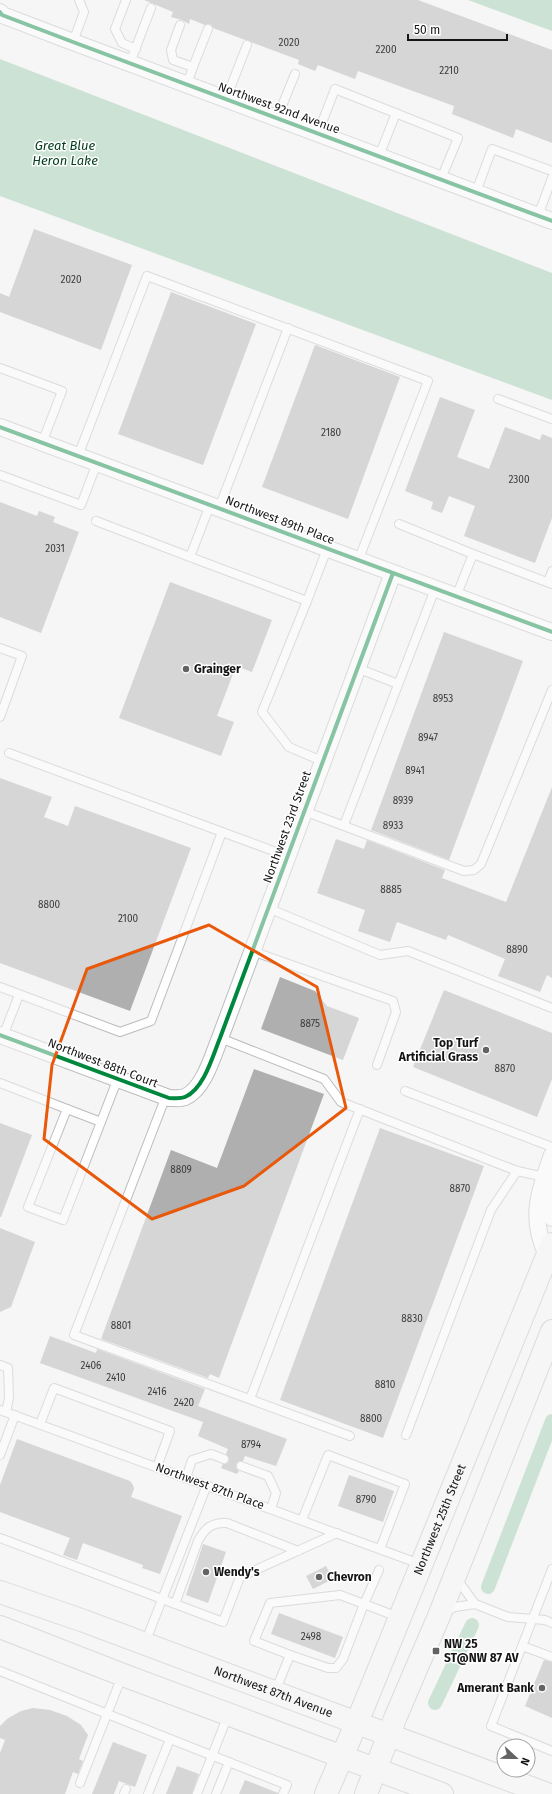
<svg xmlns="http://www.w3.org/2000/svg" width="552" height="1794" viewBox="0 0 552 1794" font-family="'Fira Sans',sans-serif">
<rect width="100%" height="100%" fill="#f5f5f6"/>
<g fill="#99cbac">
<path d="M468,0H552V31Z"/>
<path d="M0,59L552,273V400L0,196Z"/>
</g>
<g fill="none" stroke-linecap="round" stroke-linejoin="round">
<g stroke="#99cbac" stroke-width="14">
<path d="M488,1587L552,1421"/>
<path d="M435,1703L472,1625"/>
</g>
</g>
<g fill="#afafb0">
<path d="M144,0H418L552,50V143L516,129L513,138L452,114L454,106L358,71L355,79L318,65L315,71L298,64L299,60L213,28L210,24L205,25L190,19L189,24L182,20L171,17L173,12Z"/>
<path d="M34,229L132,265L101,350L0,312V293L9,297Z"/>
<path d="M171,292L256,324L203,465L118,434Z"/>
<path d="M315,345L400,377L348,519L262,487Z"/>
<path d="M440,397L475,410L457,457L489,469L505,427L540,440L542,434L552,438V518L535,563L464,536L475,506L449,496L442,513L431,509L433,502L405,491Z"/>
<path d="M0,502L37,516L39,511L55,517L53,522L79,532L41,633L0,617Z"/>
<path d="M170,582L272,620L252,672L236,666L217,716L234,722L221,756L119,718Z"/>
<path d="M444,632L523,661L449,860L371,830Z"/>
<path d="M0,778L52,797L44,817L68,826L75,806L191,848L130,1011L0,963Z"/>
<path d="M552,787V978L547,975L540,992L498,976L505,959L448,935L446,940L397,922L390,942L358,931L365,910L317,893L336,839L364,849L367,840L445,870L442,878L506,902Z"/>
<path d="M280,977L315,991L327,1006L359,1018L343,1060L261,1029Z"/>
<path d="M444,990L552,1033V1079L537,1117L413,1067Z"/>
<path d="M254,1069L324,1094L219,1378L210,1374L208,1378L101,1339L171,1150L217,1168Z"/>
<path d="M0,1123L32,1135L1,1217H0Z"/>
<path d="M380,1128L484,1166L383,1438L280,1400Z"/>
<path d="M0,1228L35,1242L11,1307L0,1312Z"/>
<path d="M50,1336L96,1353L97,1349L205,1389L198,1406L287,1439L276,1466L245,1456L243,1461H240L236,1464V1467L239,1471L237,1474L221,1468L223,1464L227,1463L229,1461L226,1454L228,1449L198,1436L203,1422L40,1363Z"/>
<path d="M17,1439L130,1481L133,1485L134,1489L131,1497L182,1516L160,1574L142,1568L143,1565L83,1543L77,1560L63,1555L70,1538L0,1512V1485Z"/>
<path d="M349,1475L394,1491L383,1522L338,1506Z"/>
<path d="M203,1544L226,1552L208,1603L186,1595Z"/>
<path d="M326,1566L333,1579L313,1589L306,1576Z"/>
<path d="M279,1613L343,1637L335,1658L271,1634Z"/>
<path d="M544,1660L552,1662V1718L525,1706Z"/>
<path d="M33,1708L50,1710L67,1716L81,1725L88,1735L79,1759L83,1761L78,1774L73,1772L65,1794H0V1753L5,1740L0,1738V1726L7,1719L21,1711Z"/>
<path d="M113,1742L147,1755L135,1787L119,1781L114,1794H92Z"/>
<path d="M177,1766L199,1774L192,1794H166Z"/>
<path d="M245,1780L278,1793V1794H239Z"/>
</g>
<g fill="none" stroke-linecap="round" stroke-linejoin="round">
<defs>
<g id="lane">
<path d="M126,0L115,29L122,43L136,49"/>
<path d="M180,25L171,50L173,60L193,67L187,84"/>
<path d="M73,42L84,12L79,0"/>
<path d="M130,63L151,8"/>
<path d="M193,67L208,29"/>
<path d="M226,99L247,45"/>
<path d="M277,118L295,74"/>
<path d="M318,133L335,89L458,138L441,179"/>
<path d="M379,156L396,113"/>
<path d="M476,192L492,149L552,171"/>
<path d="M538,216L552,178"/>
<path d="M0,368L62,391L42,443"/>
<path d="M498,399L552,419"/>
<path d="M78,456L147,276L428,381L358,561"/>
<path d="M0,475L81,505L97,463"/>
<path d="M219,508L288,328"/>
<path d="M96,521L190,557L210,505"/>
<path d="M399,524L473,554L456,597"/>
<path d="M473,554L552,584"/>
<path d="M190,557L307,601L262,712L289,747L322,761"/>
<path d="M548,582L552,571"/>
<path d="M307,601L327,549"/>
<path d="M0,648L22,656L0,717"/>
<path d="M357,668L398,684"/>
<path d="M304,811L464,871L474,870L481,864L552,690"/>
<path d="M344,825L435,589"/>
<path d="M222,832L287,856"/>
<path d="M268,908L380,955L408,951L552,1008"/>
<path d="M252,951L393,1001L396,1012L377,1065"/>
<path d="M0,987L120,1032L151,1021L222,832L9,753"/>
<path d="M3,1036L19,995"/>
<path d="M220,1038L324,1079L341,1102L517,1171L545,1177"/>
<path d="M0,1083L67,1109L28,1207L63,1220L118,1078"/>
<path d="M405,1091L552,1147"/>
<path d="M166,1096L74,1335L350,1436"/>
<path d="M67,1109L101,1122"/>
<path d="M0,1365L8,1368L9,1398L6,1412"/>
<path d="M250,1399L360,1109"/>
<path d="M0,1410L420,1564"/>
<path d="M40,1424L54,1388L170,1431L157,1467"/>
<path d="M406,1435L491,1210L517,1171"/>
<path d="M0,1455L15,1415"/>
<path d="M241,1466L268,1476L276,1493L271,1509"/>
<path d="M186,1478L192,1460L211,1454L224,1459"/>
<path d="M302,1520L328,1455L405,1484L380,1549"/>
<path d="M0,1538L223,1622L240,1577L337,1533"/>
<path d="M552,1569L491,1726L552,1751"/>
<path d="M457,1579L475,1604"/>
<path d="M175,1604L198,1541C205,1528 212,1522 227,1523L298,1551"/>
<path d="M445,1612L455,1607L475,1604L508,1617L545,1620L552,1623"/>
<path d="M145,1643L207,1485"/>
<path d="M522,1646L552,1657"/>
<path d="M290,1655L254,1641L270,1603L340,1595L364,1604L379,1570"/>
<path d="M0,1671L170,1739"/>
<path d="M275,1692L290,1655L328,1668H336L343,1659L364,1604L398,1617"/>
<path d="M80,1783L122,1676"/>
<path d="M124,1794L126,1789"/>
<path d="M148,1794L170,1739L287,1785L283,1794"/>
<path d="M197,1794L228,1715"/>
<path d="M216,1794L229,1762"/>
</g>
<g id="street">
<path d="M0,12L2,15L73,42L552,221"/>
<path d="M0,427L552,632"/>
<path d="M0,1035L169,1098C175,1098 180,1099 185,1097C204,1089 213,1055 220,1038L393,573"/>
<path d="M546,1183L552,1218"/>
<path d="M547,1255C529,1218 539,1193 552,1155"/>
</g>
<g id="secondary">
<path id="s1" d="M0,1592L84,1621L547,1794"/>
<path d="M0,1627L123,1675L442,1794"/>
<path id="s2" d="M326,1794L365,1703L552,1244"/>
<path d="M366,1794L396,1716L439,1616L552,1331"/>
</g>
</defs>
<use href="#lane" stroke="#bcbcbd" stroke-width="10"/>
<use href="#street" stroke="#bcbcbd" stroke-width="18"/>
<use href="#secondary" stroke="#bcbcbd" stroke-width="24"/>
<use href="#lane" stroke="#fefefe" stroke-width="8"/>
<use href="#street" stroke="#fefefe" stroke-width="16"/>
<use href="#secondary" stroke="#f5f5f8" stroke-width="22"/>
<defs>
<g id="cycleway">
<path d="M0,12L2,15L73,42L552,221"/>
<path d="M0,427L552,632"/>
<path d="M0,1035L169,1098C175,1098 180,1099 185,1097C204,1089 213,1055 220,1038L393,573"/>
</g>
</defs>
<use href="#cycleway" stroke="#fff" stroke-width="6"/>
<use href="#cycleway" stroke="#00873e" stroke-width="4"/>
</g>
<path d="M0 0H552V1794H0ZM209,925L317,987L346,1108L244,1186L152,1219L44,1139L52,1065L87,969Z" fill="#f5f5f6" fill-opacity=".55" fill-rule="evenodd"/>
<path fill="none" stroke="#e8590c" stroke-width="3" stroke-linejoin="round" d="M209,925L317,987L346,1108L244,1186L152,1219L44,1139L52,1065L87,969Z"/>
<g fill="#636364" stroke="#fff" stroke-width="1.5">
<circle cx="186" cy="669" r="4"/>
<circle cx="486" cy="1050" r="4"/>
<circle cx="206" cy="1572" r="4"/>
<circle cx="319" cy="1577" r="4"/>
<rect x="432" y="1647" width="8" height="8" rx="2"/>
<circle cx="542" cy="1688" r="4"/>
</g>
<g text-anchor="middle" stroke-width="3" stroke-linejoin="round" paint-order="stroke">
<g font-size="10" fill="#3c3c3c">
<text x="289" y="46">2020</text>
<text x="386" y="53">2200</text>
<text x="449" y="74">2210</text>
<text x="71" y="283">2020</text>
<text x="331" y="436">2180</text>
<text x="519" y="483">2300</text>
<text x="55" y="552">2031</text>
<text x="443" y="702">8953</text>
<text x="428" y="741">8947</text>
<text x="415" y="774">8941</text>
<text x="403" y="804">8939</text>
<text x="393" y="829">8933</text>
<text x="391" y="893">8885</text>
<text x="49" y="908">8800</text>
<text x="128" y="922">2100</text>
<text x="517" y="953">8890</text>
<text x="310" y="1027">8875</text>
<text x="505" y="1072">8870</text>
<text x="181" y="1173">8809</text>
<text x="460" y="1192">8870</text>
<text x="412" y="1322">8830</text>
<text x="121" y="1329">8801</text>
<text x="91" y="1369">2406</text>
<text x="116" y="1381">2410</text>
<text x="385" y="1388">8810</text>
<text x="157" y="1395">2416</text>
<text x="184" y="1406">2420</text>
<text x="371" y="1422">8800</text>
<text x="251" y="1448">8794</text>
<text x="366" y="1503">8790</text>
<text x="311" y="1640">2498</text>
</g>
<g font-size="12" fill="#151516" stroke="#fff">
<text transform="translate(279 108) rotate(20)" y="4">Northwest 92nd Avenue</text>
<text transform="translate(280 520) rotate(21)" y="4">Northwest 89th Place</text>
<text transform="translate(287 827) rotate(-70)" y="4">Northwest 23rd Street</text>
<text transform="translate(103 1063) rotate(21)" y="4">Northwest 88th Court</text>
<text transform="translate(210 1486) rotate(20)" y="4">Northwest 87th Place</text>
<text dy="4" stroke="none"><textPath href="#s2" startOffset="297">Northwest 25th Street</textPath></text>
<text dy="4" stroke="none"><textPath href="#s1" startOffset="291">Northwest 87th Avenue</textPath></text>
</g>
<g font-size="12" font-weight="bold" fill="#151516" stroke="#fff" text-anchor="start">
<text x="194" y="673">Grainger</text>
<text x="478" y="1047" text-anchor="end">Top Turf<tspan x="478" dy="14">Artificial Grass</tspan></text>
<text x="214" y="1576">Wendy's</text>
<text x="327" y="1581">Chevron</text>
<text x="444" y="1648">NW 25<tspan x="444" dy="14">ST@NW 87 AV</tspan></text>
<text x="534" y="1692" text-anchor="end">Amerant Bank</text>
</g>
<g font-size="13" font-style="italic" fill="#064022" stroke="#fff">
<text x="65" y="150">Great Blue<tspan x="65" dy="15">Heron Lake</tspan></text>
</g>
</g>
<g transform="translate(516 1758) rotate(112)"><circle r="19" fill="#ffffff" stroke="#a1a1a2"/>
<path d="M0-3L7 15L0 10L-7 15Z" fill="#636364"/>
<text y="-6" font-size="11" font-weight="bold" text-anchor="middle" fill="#151516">N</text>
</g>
<path d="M408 34v6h99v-6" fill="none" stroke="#151516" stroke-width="2"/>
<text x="414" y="34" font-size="12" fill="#151516" stroke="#ffffff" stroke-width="3" paint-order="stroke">50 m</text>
</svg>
